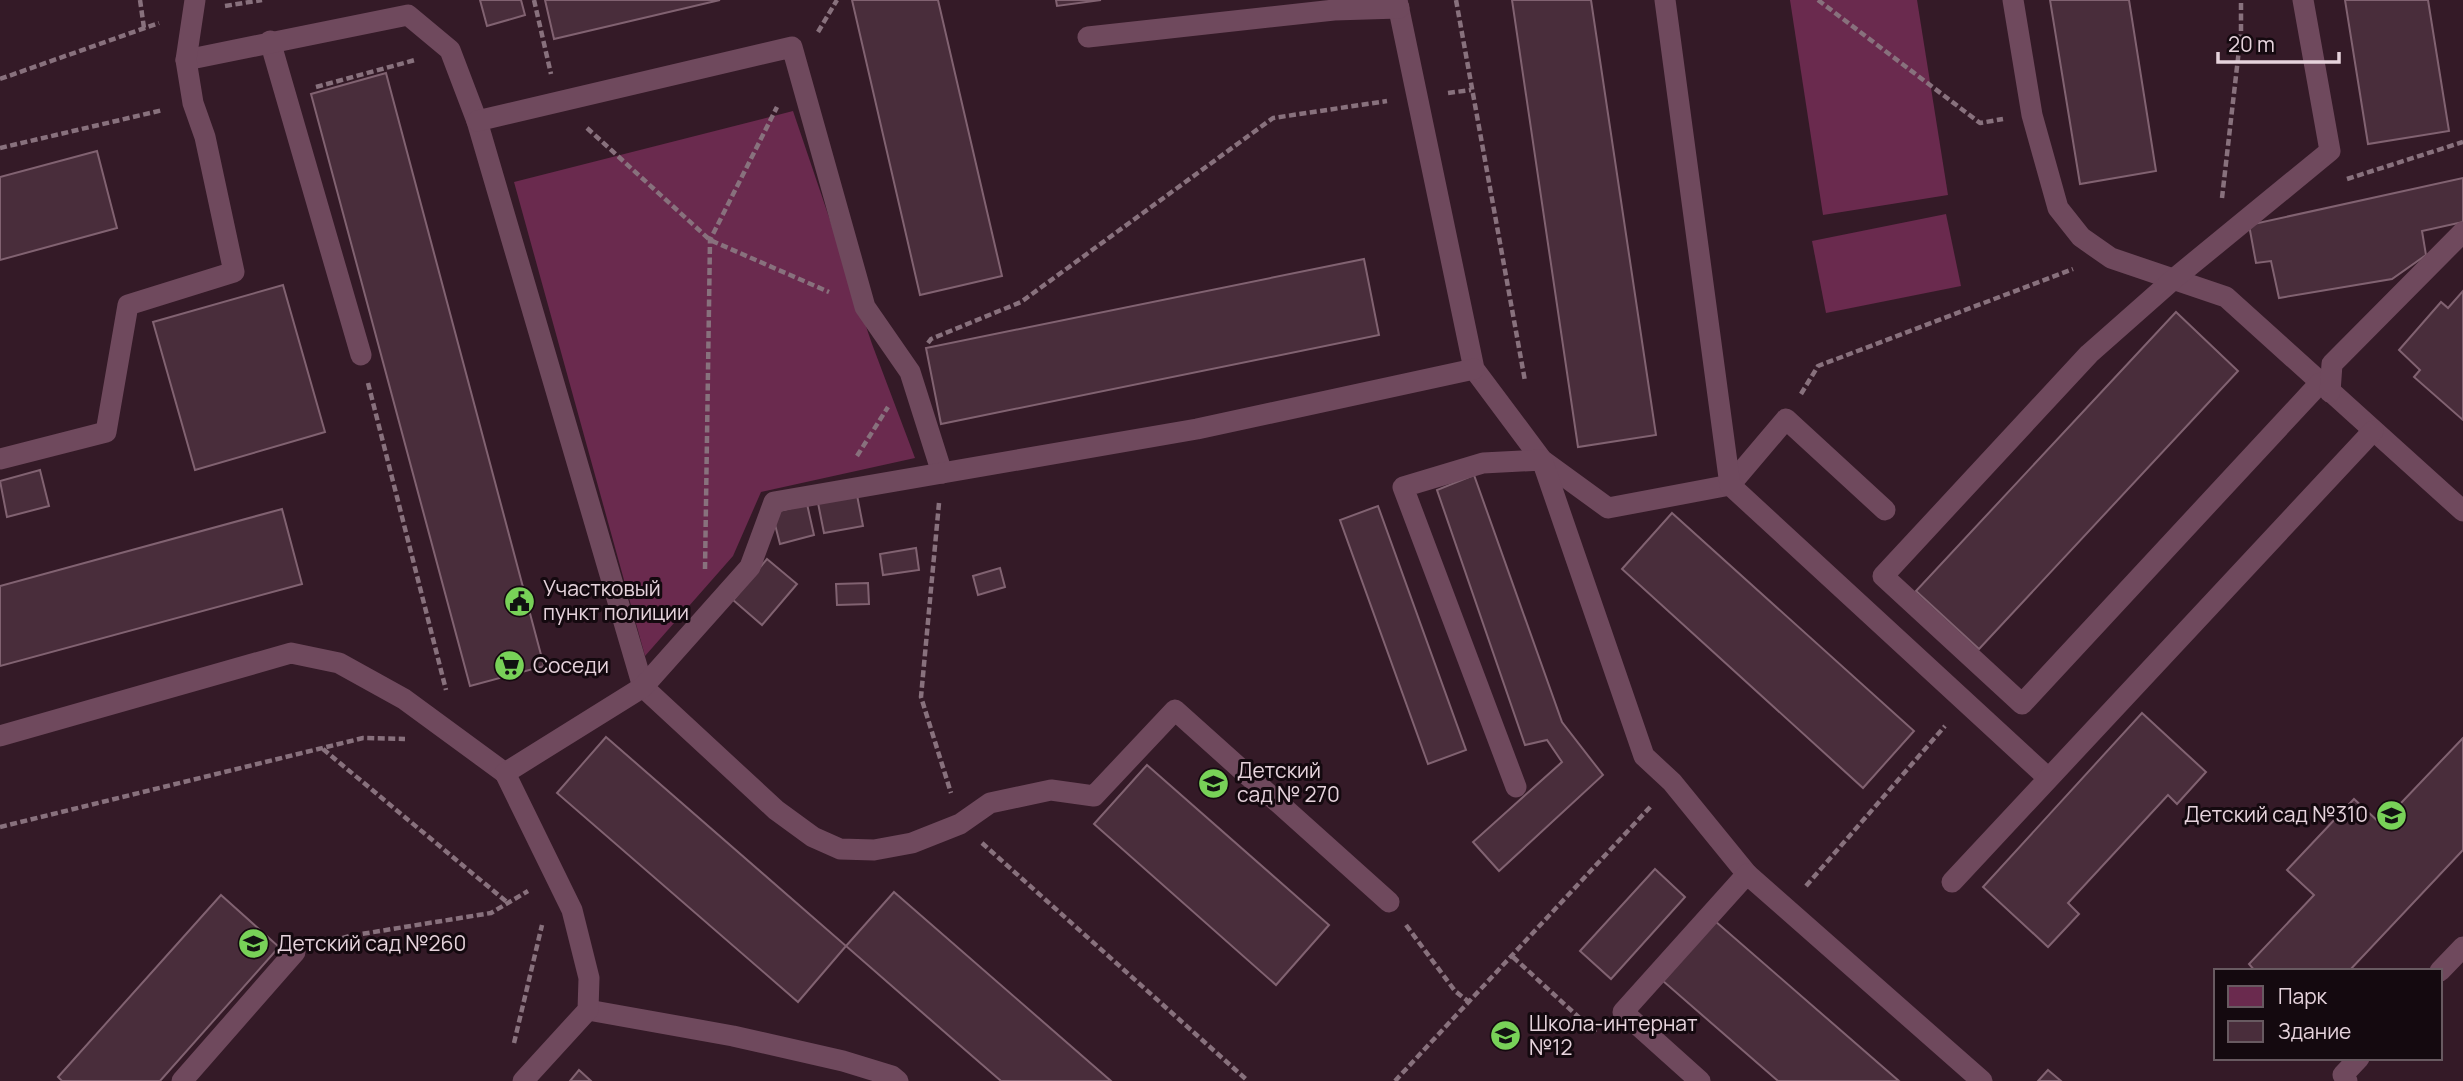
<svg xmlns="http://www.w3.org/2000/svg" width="2463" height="1081" viewBox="0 0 2463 1081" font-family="Manrope,sans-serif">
<rect width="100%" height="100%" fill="#341a27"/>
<g fill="#6a2a4e">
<path d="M1790,0H1917L1948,195L1823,215Z"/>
<path d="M793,111L872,344L915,458L761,492L733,556L645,656L514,182Z"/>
<path d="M1946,214L1961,286L1826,313L1812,241Z"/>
</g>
<g fill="#492d3b" stroke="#816271" stroke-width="2">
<path d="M480,0H521L525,15L487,26Z"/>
<path d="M545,0H720L554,39Z"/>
<path d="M852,0H938L1002,276L920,295Z"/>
<path d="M1056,0H1101L1057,6Z"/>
<path d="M1512,0H1591L1656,435L1578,447Z"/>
<path d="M2050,0H2129L2156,171L2080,184Z"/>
<path d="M2345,0H2428L2449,131L2368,144Z"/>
<path d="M386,73L544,666L470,686L311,94Z"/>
<path d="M97,151L117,228L0,260V177Z"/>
<path d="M2463,178V222L2422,231L2426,255L2392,279L2279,298L2271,261L2256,263L2249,225Z"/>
<path d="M1364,259L1379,335L941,424L926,348Z"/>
<path d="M283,285L325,432L195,470L153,322Z"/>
<path d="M2463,291V420L2414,377L2420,370L2399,350L2441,302L2448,308Z"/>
<path d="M2176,312L2238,371L1979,649L1916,591Z"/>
<path d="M40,470L49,506L7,517L0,481Z"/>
<path d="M1474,475L1562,722L1603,775L1499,871L1473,842L1562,762L1547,740L1525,745L1437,490Z"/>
<path d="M856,490L863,526L824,533L817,498Z"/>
<path d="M807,504L814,535L780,544L772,513Z"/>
<path d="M1378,506L1466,750L1428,764L1340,520Z"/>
<path d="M282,509L302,584L0,666V586Z"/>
<path d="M1672,513L1914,731L1863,788L1622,569Z"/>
<path d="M916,548L919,570L883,575L880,554Z"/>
<path d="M767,559L797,584L762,625L733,600Z"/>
<path d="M1000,568L1005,587L978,595L973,576Z"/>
<path d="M868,583L869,604L837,605L836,584Z"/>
<path d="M2142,713L2206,772L2177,804L2168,795L2068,903L2079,914L2048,947L1983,887Z"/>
<path d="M606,737L846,946L798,1002L557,793Z"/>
<path d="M2463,738V850L2349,971H2255L2249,964L2314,895L2287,870L2354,799L2381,824Z"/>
<path d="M1147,765L1329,925L1276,985L1094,824Z"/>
<path d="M1655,869L1685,897L1611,979L1580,951Z"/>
<path d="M894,892L1111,1081H1001L948,1035L846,946Z"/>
<path d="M221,895L279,947L160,1081H62L58,1077Z"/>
<path d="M1715,921L1899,1081H1778L1663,981Z"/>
<path d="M579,1070L591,1081H570Z"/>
<path d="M2048,1070L2061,1081H2038Z"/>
</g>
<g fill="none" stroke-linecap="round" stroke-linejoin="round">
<g stroke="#88717d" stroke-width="4.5" stroke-dasharray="7 3.5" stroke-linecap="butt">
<path d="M140,0L144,28"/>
<path d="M534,0L551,74"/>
<path d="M1456,0L1525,381"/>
<path d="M1818,0L1980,123L2003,119"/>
<path d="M225,6L262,0"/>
<path d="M818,32L837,0"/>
<path d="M0,79L159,23"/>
<path d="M316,87L415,60"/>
<path d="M1448,93L1471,90"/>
<path d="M587,128L710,240L829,292"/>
<path d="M0,148L163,110"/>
<path d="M2347,179L2463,142"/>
<path d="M2222,198L2241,32V0"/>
<path d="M928,343L931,339L1021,302L1273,118L1387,101"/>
<path d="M368,383L446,690"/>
<path d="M1801,394L1818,366L2073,269"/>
<path d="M857,456L888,407"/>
<path d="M939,503L921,697L951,793"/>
<path d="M705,569L710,240L777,107"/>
<path d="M323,749L508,903"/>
<path d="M0,827L363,738L405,739"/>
<path d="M982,843L1248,1081"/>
<path d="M1806,886L1945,726"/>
<path d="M1406,925L1455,991L1469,1002"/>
<path d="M322,944L349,936L491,913L528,891"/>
<path d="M1513,957L1597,1034"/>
<path d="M514,1043L542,925"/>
<path d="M1395,1081L1652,805"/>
</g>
<g stroke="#6f495d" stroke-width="21">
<path d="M1397,0L1474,369L1542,460L1608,508L1730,485L1786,419L1885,510"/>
<path d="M1665,0L1730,485L2047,777"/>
<path d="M2013,0L2032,115L2058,208L2081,237L2111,258L2226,297L2463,511"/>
<path d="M2303,0L2330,151L2175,278L2089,354L1883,576L2022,704L2320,383"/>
<path d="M1088,37L1334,10L1399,8"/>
<path d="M270,41L361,355"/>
<path d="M186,60L408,15L450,50L477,121L643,687L776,810L813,837L840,849L874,850L912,843L960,824L990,803L1051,790L1094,796L1175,710L1389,902"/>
<path d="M477,121L792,47L865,307L910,372L942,473"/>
<path d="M2330,392L2332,364L2463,232"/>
<path d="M0,459L106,432L128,305L234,272L205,137L193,103L186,60L195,0"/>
<path d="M0,736L291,653L339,663L404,699L505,773"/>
<path d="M1516,787L1403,487L1483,463L1542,460L1644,756L1672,782L1747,874"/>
<path d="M1952,882L2373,431"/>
<path d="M2440,971L2463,947"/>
<path d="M588,1010L733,1036L843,1061L892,1076L898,1081"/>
<path d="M182,1081L295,952"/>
<path d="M523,1081L588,1010L589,978L572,910L505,773L643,687L750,567L774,502L1197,429L1474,369"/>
<path d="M1700,1081L1623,1012L1747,874L1982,1081"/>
<path d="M2347,1081L2343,1075L2359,1058"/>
</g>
</g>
<defs>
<symbol id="civic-disc" viewBox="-11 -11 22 22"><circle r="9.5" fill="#78d158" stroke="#14090f"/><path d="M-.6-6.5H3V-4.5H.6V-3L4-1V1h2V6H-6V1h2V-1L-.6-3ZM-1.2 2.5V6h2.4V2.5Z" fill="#111"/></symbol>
<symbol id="supermarket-disc" viewBox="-11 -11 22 22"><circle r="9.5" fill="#78d158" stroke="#14090f"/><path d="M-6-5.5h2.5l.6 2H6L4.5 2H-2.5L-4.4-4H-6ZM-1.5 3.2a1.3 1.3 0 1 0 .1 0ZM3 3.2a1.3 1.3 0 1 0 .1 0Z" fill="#111"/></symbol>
<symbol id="school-disc" viewBox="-11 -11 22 22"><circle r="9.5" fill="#78d158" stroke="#14090f"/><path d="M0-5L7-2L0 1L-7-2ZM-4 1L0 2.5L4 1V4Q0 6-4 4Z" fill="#111"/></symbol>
</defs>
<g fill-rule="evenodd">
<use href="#civic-disc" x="502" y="584" width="35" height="35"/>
<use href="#supermarket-disc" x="492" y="648" width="35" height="35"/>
<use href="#school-disc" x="1196" y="766" width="35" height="35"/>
<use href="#school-disc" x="2374" y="798" width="35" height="35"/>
<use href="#school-disc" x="236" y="926" width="35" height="35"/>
<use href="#school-disc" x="1488" y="1018" width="35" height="35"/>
</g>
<g text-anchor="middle" stroke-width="6" stroke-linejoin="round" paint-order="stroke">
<g font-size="21" fill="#e6d3dc" stroke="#14090f" text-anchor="start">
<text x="543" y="596">Участковый<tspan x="543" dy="24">пункт полиции</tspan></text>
<text x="533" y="673">Соседи</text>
<text x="1237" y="778">Детский<tspan x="1237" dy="24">сад № 270</tspan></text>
<text x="2368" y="822" text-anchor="end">Детский сад №310</text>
<text x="277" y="951">Детский сад №260</text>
<text x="1529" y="1031">Школа-интернат<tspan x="1529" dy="24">№12</tspan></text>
</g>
</g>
<rect x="2214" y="969" width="228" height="91" fill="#14090f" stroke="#685a61" stroke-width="2"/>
<rect x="2228" y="986" width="35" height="21" fill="#6a2a4e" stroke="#685a61" stroke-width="2"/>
<text x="2278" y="1004" font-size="21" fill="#e6d3dc">Парк</text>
<rect x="2228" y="1021" width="35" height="21" fill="#492d3b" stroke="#685a61" stroke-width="2"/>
<text x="2278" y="1039" font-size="21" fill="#e6d3dc">Здание</text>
<path d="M2218 52v10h121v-10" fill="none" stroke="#e6d3dc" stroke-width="3.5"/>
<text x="2228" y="52" font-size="21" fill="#e6d3dc" stroke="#14090f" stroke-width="5" paint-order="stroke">20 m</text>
</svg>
